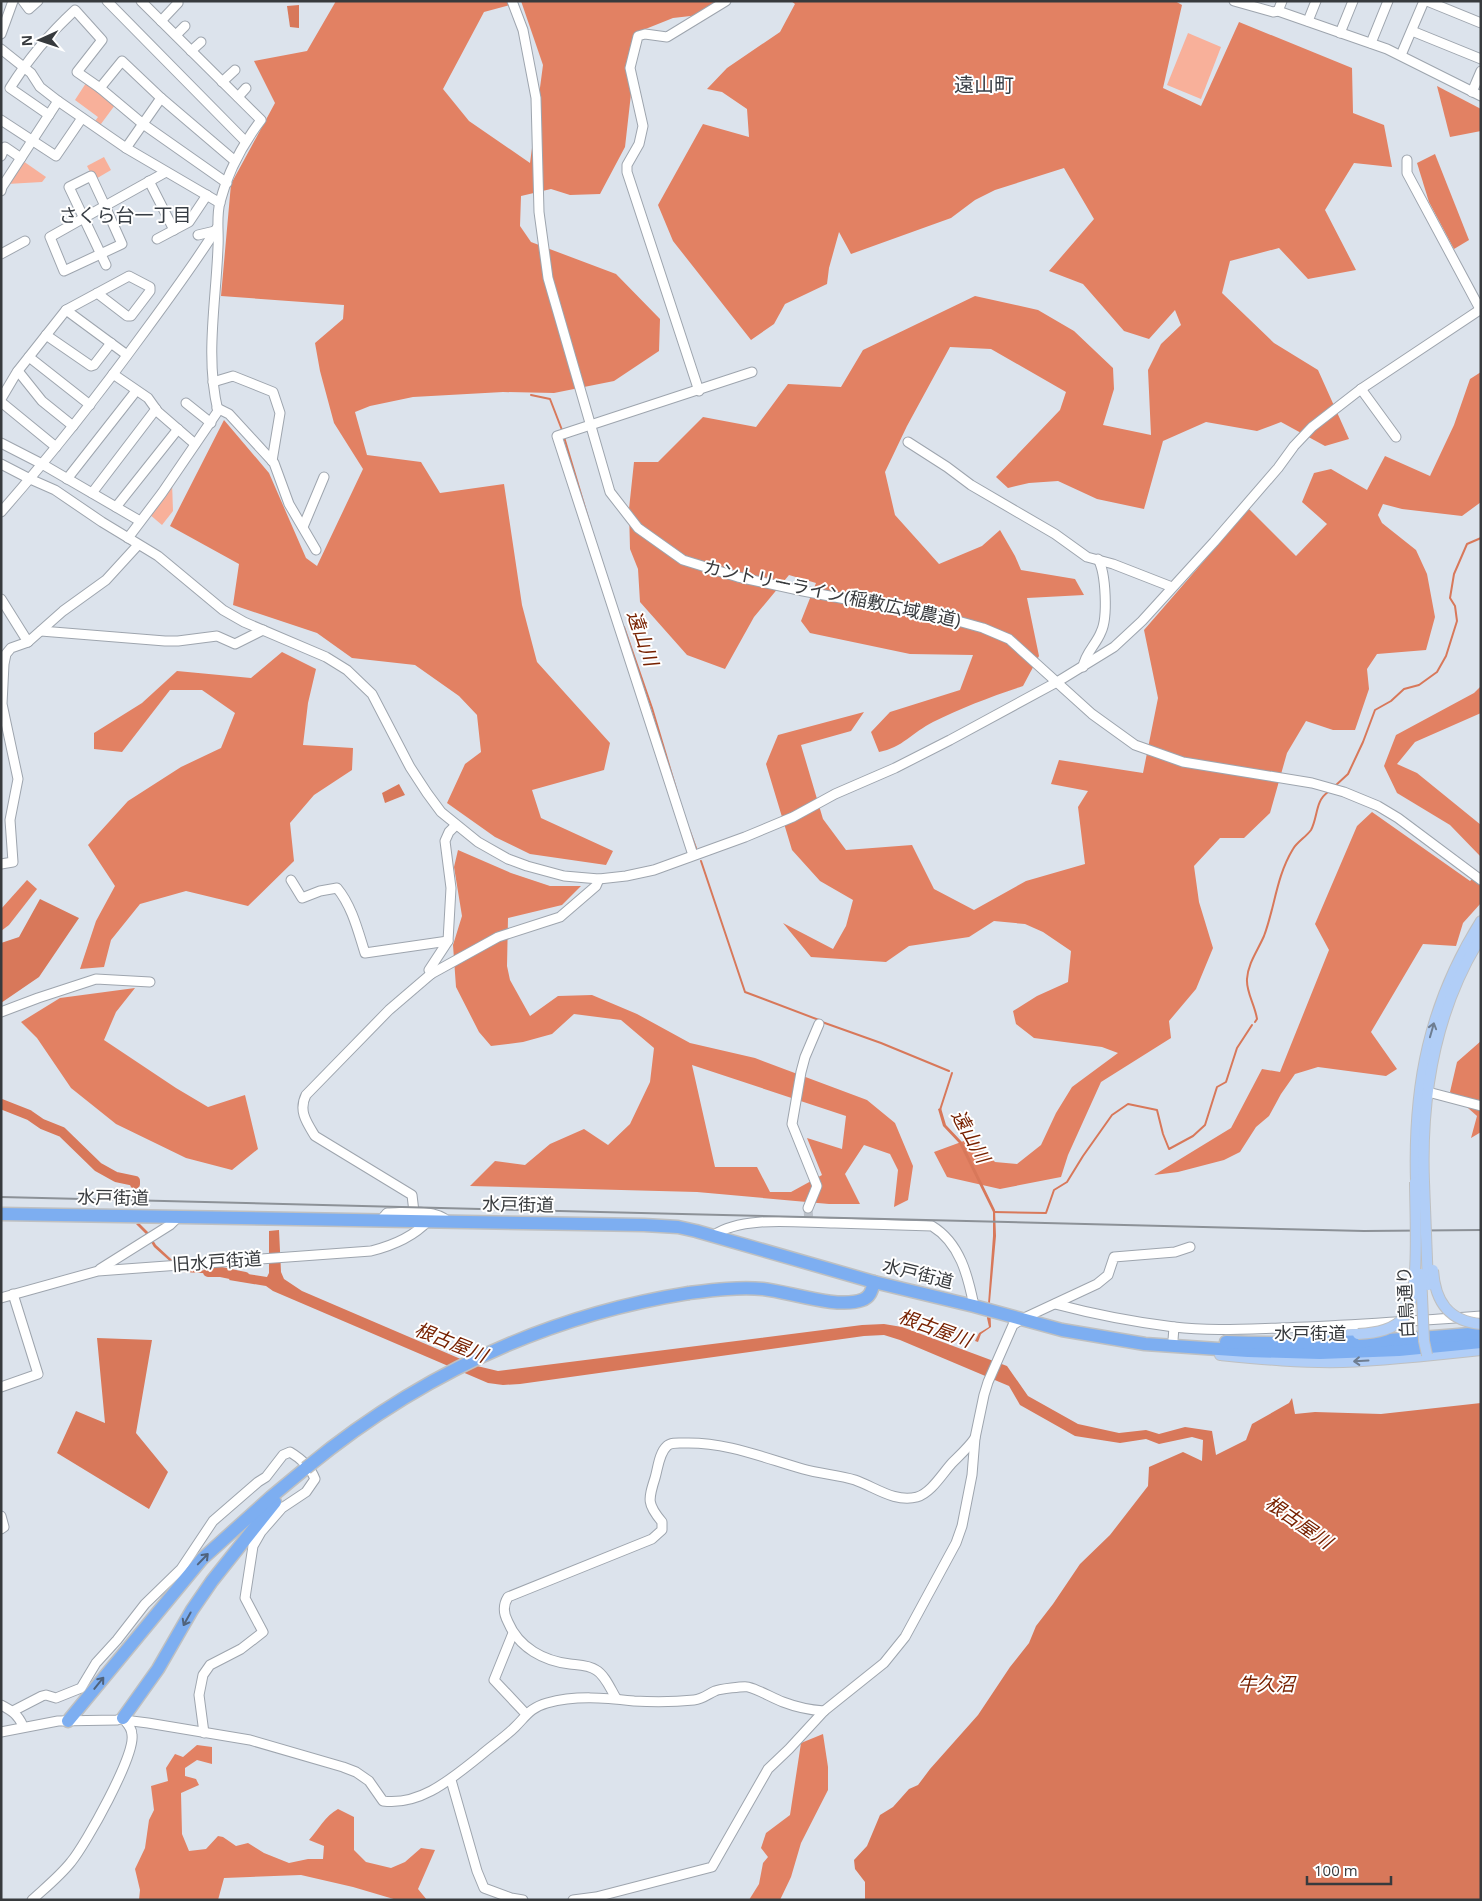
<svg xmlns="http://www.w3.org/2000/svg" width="1482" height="1901" viewBox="0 0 1482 1901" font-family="'Open Sans','Noto Sans JP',sans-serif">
<rect width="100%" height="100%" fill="#dce3ec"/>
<g fill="#f8b09a">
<path d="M1188,33L1221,47L1201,99L1167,85Z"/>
<path d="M86,83L115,105L98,128L93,124L98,117L75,100Z"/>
<path d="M104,157L111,170L94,180L87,166Z"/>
<path d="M23,161L46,177L42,182L7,184Z"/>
<path d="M172,482L173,511L162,525L149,514Z"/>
</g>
<g fill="#e28163" fill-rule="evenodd">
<path d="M336,1H508L510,5L484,12L443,89L469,121L530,163L543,65L521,1H723L708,14L673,18L638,32L625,147L600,194L570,195L551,189L521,196L520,226L531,242L616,274L660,319L659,351L614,381L554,393L503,392L413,397L370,406L355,412L367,455L421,462L440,493L504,484L522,605L537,662L610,743L604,770L532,790L541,818L613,851L606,865L530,854L495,837L447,803L465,764L481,752L477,715L459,696L415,665L352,658L317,633L233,605L239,564L170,526L224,420L269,473L306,558L317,566L363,469L334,423L320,371L315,343L343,319L344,305L221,296L231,184L275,103L254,61L307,51Z"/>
<path d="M791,1H1175L1182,5L1163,88L1201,106L1239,22L1352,68L1353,113L1384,125L1392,167L1354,163L1325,210L1356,270L1308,279L1279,248L1230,261L1222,293L1274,343L1318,370L1349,439L1325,446L1281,422L1257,431L1206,422L1163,441L1144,509L1097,499L1058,481L1029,483L1008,488L996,477L1060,410L1066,392L991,349L950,347L907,426L885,472L895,515L939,564L982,546L1000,530L1015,556L1021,570L1075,579L1084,595L1027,598L1039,656L1023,686C992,696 961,708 933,722C913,732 902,748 879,752L871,732L890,712L960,690L973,655L910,654L810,633L801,621L816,583L789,575L754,617L725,669L687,655L640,602L638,569L630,549L629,509L634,462H658L703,417L756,427L788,384L841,387L863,350L975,296L1038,310L1074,331L1113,368L1114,389L1103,425L1151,435L1148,370L1161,344L1181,325L1175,310L1149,339L1124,331L1083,284L1049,271L1094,219L1064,168L995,190L975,200L951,218L851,254L839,232L829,268L827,284L785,304L774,324L751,340L673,241L658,205L703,124L749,137L747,109L722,92L707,89L727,68L780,32L795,4Z"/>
<path d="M1437,86L1481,109V131L1450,137Z"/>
<path d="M1435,154L1469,240L1454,249L1429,202L1417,163Z"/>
<path d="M1481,372V502L1462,516L1402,509L1383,504L1378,515L1382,523L1416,550L1427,574L1435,617L1426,650L1377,654L1367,669L1369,689L1355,730H1333L1306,721L1287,753L1270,813L1244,838H1220L1194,866L1199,902L1213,948L1196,989L1169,1021L1171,1038L1101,1082L1068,1155L1061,1177L1000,1189L947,1177L934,1152L972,1138L995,1162L1017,1164L1041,1145L1056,1113L1072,1087L1118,1053L1102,1047L1034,1038L1016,1024L1013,1011L1037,996L1068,982L1071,951L1043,932L1025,924L994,921L969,937L909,946L886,962L811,957L783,923L833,949L846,926L853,900L820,881L792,850L766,764L778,735L864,712L851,731L801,745L823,819L846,850L912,845L934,889L974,910L1026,881L1085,864L1078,807L1088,791L1051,784L1059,760L1143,773L1158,698L1144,630L1249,509L1296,556L1327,524L1302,502L1314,473L1331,469L1367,490L1385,456L1430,476L1454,425L1470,379Z"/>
<path d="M282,652L316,669L308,703L303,745L353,748L352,770L314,795L290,823L294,861L248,906L186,891L140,904L111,940L104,967L80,969L96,921L115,886L88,845L128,801L181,767L221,748L235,713L202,690H170L122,752L94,749V733L142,703L177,671L251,678Z"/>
<path d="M1481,686V713L1415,742L1397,764L1417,773L1481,825V857L1450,825L1397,793L1384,766L1396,735L1474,693Z"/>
<path d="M1372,812L1470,881L1481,871V903L1463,923L1456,946L1423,944L1371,1032L1397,1069L1386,1076L1318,1067L1295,1074L1281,1094L1269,1116L1256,1127L1240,1152L1224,1160L1178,1172L1154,1175L1231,1128L1262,1069L1280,1072L1329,950L1315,924L1357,826Z"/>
<path d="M458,850L511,873L550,886H581L562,905L508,918L507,966L510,980L530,1016L558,996L592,995L637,1014L690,1043L755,1058L867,1100L895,1123L913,1166L908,1200L894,1207L898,1170L890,1154L864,1145L845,1174L860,1204H829L697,1192L470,1186L495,1161L525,1165L550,1144L584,1129L608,1145L630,1124L650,1082L654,1048L621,1020L574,1014L552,1034L523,1042L491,1046L479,1032L456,987L453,945L462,916L454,867ZM692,1065L846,1116L842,1149L807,1138L822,1175L791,1192H770L757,1167H715Z"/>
<path d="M27,880L37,889L9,925L1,931V909Z"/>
<path d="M135,988L116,1012L104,1040L176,1088L208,1107L245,1095L258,1149L232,1170L186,1158L116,1124L71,1088L37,1038L21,1022L60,998Z"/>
<path d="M1481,1041V1132L1471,1138L1477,1116L1450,1092L1457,1062Z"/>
<path d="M823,1734L828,1767V1790L801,1843L791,1877L780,1900H749L759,1884L763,1863L768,1857L761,1848L766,1833L790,1815L801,1743Z"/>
<path d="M197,1745L212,1747V1764L197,1760L185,1768V1776L196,1779L199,1785L181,1793L182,1834L189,1851L206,1849L218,1836L223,1837L236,1846L248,1843L264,1853L289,1863L308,1859H323L324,1846L309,1840C319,1829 325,1816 338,1809L354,1817V1850L366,1862L391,1868L405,1862L421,1848L435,1850L418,1889L427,1900H397L353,1887L301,1875L224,1878L218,1900H139L140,1890L135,1869L145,1848L149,1820L154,1810L151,1786L168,1781L166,1768L175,1754L183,1757Z"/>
</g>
<g fill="#d8785a">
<path d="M299,5V28L290,27L287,6Z"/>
<path d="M399,784L405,795L385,803L382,793Z"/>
<path d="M40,899L79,918L39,977L1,1003V943L19,937Z"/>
<path d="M941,1108L946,1125L962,1142L995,1210L996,1236L990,1302L991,1327L981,1334L978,1342L975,1341L979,1333L989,1327L987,1318L993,1236V1212L959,1143L943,1126L938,1109Z"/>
<path d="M139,1223L148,1232L156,1245L183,1270L221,1271V1274L182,1272L154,1247L146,1234L136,1224Z"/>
<path d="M279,1230L281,1272L284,1279L302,1291L477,1366L498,1371L862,1325L884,1324L902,1327L1007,1366L1028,1396L1078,1424L1119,1433L1146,1430L1159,1434L1185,1427L1212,1431L1216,1455L1246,1440L1252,1424L1289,1403L1292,1398L1295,1414L1315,1412L1381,1414L1481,1403V1900H865V1882L855,1869L854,1860L867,1846L880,1815L893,1807L909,1789L918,1785L930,1769L978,1715L1010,1667L1029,1643L1036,1626L1053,1604L1080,1564L1110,1535L1148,1486L1149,1467L1183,1452L1202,1461L1203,1440L1192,1437L1159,1444L1146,1439L1120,1443L1075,1436L1020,1405L1009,1386L900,1340L884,1335L864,1336L520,1384L503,1385L488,1383L273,1291L266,1286L229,1280L234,1272L267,1277L269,1273V1231Z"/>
<path d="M97,1338L152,1340L136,1433L168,1472L149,1509L57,1453L76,1411L105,1423Z"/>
</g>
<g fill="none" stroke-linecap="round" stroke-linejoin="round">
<g stroke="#d8785a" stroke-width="2">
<path d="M531,395L550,399L562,430"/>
<path d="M564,437L591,528"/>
<path d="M624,627L652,708L677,792"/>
<path d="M1335,786L1348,774L1363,742L1375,710L1391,701L1404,689L1419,685L1437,672L1446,656L1457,621L1455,606L1450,598L1454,574L1467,544L1481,538"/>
<path d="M689,829L696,848"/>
<path d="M701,861L745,992L819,1020"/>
<path d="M822,1022L881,1043L949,1071"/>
<path d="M1255,1022L1257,1019C1255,1005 1246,992 1247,979C1248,963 1258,950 1264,936C1275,907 1276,877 1293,849C1297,842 1306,837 1311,830C1318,817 1315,801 1328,792"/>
<path d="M940,1110L952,1073"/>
<path d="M994,1212L1046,1213L1054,1190L1067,1182L1083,1156L1112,1115L1128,1104L1157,1110L1163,1134L1169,1149L1193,1136L1205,1125L1217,1087L1226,1082L1237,1048L1252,1025"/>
</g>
<g stroke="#d8785a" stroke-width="10">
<path d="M1,1104L29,1115L42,1124L62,1132L98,1167L116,1177L135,1181V1184"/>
<path d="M208,1272H221L245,1277"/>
</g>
<path stroke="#bbc1c9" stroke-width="9" stroke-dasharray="9 4.5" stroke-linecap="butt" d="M808,1208L809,1223"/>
<defs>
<g id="minor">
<path d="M23,1L29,9L38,1"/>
<path d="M107,1L245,141"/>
<path d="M512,1L523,30L536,98L539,212L548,278L610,492L638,528L683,560L738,577L803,591L947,618L983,628L1009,639L1092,714L1135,745L1183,762L1312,783L1344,792L1378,806L1398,818L1481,880"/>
<path d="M1234,1L1273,12L1278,11L1387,49L1481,96"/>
<path d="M1427,1L1481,23"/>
<path d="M1278,11L1282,1"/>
<path d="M161,21L178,3L177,1"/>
<path d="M1308,21L1316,1"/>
<path d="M1412,31L1481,59"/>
<path d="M1340,33L1353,1"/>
<path d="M1,34L13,1"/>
<path d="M176,35L185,26"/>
<path d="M1371,43L1388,1"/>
<path d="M1,49L31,73L40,87L58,101L126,148L220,203"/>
<path d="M191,51L201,42"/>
<path d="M1401,55L1424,1"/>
<path d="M222,82L235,70"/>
<path d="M100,88L122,61L161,98L235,161"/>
<path d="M1472,92L1481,71"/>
<path d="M238,97L246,88"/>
<path d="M49,115L10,88C28,59 49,34 75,10L102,40L77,72L100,88L143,124L227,183"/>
<path d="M1,120L56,156L82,118"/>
<path d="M126,148L161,98"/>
<path d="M1,156L5,147L21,158"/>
<path d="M1407,160V173L1480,309"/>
<path d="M149,181L174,230"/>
<path d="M1,191L2,187L58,101"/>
<path d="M105,206L122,244L64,271L50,237Z"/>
<path d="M198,235L215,231"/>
<path d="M157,239L189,222L207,195"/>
<path d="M1,254L25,241"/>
<path d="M106,265L69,187L91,176L105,206L166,172"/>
<path d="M66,310L127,355"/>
<path d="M46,335L91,366L94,365L111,343"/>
<path d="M29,357L90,405"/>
<path d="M18,371L42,401L73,426"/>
<path d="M113,374L148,398L158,412L195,444"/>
<path d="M213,382L233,376L273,392L280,413L272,461"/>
<path d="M1361,389L1396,437"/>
<path d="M699,391L627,172V165L639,144L643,126L630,68L638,36L645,34L667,37L726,1"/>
<path d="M1,399L17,372L66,310L129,276L150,287V291L131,316H127L97,293"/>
<path d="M1,402L56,447"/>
<path d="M186,403L211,423"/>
<path d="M217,408L229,414L274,463L289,504L316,550"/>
<path d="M908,442L947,467L971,485L1055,534L1087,557L1113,564L1172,587"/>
<path d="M1,443L42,464L140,521"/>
<path d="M1,464L30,479L55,490L102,522L158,556L223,610L244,622L326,657L347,670L372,694L410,767L427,793L441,812L478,842L508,859L527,866L564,876L599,879L626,876L654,870L745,837L793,817L835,794L895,768L950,740L1057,682L1114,647L1142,621L1214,542L1278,468L1294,446L1312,427L1361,389L1481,309"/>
<path d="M67,479L136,391"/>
<path d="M92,493L156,409"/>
<path d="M116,507L178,429"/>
<path d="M1,512C52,454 100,393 145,331C170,297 195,263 217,228"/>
<path d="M303,527L324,477"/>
<path d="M128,538L162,493L218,411C205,357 216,302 218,247C219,232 216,217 220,202C228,171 242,145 261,120L141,1"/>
<path d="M1,599L28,642"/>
<path d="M41,631L165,641H178L217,636L235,644L263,630"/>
<path d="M1083,667C1085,653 1096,645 1101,632C1108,618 1106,573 1098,559"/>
<path d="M693,855L557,436L752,372"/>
<path d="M1,864L13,862L10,820L18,779L2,704L4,664L6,654L11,648L28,642L63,611L106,580L138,545"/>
<path d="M291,880L302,898L320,891L337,888C352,906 358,931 365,953L448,941"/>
<path d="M431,974L498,937L560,917L596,886L599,879"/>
<path d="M1,1012L38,998L96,979L150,982"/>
<path d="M1428,1092L1481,1106"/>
<path d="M808,1208L817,1186L792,1124L801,1072L805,1057L819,1024"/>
<path d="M414,1212L412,1195L315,1136C307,1123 298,1111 306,1095L389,1010L431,974L429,970L448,941L451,888L445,841L449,832L456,825"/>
<path d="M381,1220L387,1213C406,1213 433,1208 448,1221"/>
<path d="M714,1235C743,1215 800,1223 835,1223C867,1224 899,1225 932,1226C960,1243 968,1276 974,1306"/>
<path d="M100,1269L170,1225L178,1217"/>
<path d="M1,1298L98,1271L371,1251C391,1246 414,1236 428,1221"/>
<path d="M1055,1304C1093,1314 1134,1322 1174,1327C1208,1331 1245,1329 1280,1328C1347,1326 1414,1321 1481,1316"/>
<path d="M1173,1340L1174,1327"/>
<path d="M1,1387L38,1374L13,1294"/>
<path d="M1,1516L4,1527L1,1529"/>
<path d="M513,1633L494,1680L526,1714"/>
<path d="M616,1698C611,1690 605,1675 596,1670C589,1665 578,1665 570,1664C544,1661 519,1648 508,1622C503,1613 503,1605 508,1597L652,1539L662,1530V1522C647,1504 648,1500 655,1478C658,1468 659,1453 667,1446C671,1442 679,1443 685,1443C727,1442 764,1458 803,1469C821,1474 838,1475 855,1480C875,1487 895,1503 917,1497C931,1493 942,1474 952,1463C960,1455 968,1448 975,1438"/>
<path d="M1,1705C13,1711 18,1715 23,1726"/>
<path d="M13,1711L42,1696L46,1695L56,1698L81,1688L96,1663L117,1640L145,1604L181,1569L213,1521L258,1482L266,1477L283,1455L290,1452C300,1458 311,1468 315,1479L306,1492L282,1508L261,1532L253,1546L245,1598L263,1632L241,1649L210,1665L203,1675L199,1695L204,1733"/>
<path d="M127,1723L132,1721L148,1723L250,1740L343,1767L356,1772L369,1781L383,1801C421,1806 452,1778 480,1756C491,1746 504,1738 515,1727C527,1715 530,1708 547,1703C576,1695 605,1698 634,1701C654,1702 674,1702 694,1700C703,1699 708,1694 715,1691C719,1689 744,1686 748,1687C760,1690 772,1698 783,1702C796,1707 810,1710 824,1711"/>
<path d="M1,1732L58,1721L117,1720L123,1718C127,1723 132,1728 132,1735C135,1756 86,1844 71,1862C60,1876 45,1888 32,1900"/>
<path d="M451,1780L477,1871L484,1888L511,1898L523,1900"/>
<path d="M573,1900L596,1897L712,1867L768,1769L789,1749L824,1711L884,1663L905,1637L956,1543L962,1526L972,1475L975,1438L984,1395L988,1382L1013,1325L1022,1319L1097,1284L1108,1275L1114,1257L1175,1252L1190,1247"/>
</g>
<g id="major">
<path d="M1416,1182C1413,1085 1429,1004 1481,921"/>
<path d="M1424,1182C1421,1098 1435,1010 1481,937"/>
<path d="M1305,1337L1358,1334"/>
<path d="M1220,1355C1261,1359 1301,1363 1343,1362C1389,1360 1435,1355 1481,1350"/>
</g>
<g id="highway">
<path d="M1,1214L644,1225L678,1227L696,1231L874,1282L974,1306L1062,1330L1145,1344L1248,1351L1320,1353L1399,1350L1481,1342"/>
<path d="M689,1293C714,1290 738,1287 763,1289C790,1292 837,1309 862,1300C871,1297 872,1289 874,1282"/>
<path d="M1226,1342C1311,1345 1396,1341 1481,1333"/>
<path d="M123,1718L158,1669L192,1610L212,1581L275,1502"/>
<path d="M68,1721L202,1559L271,1497L306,1468"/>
</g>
</defs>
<use href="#minor" stroke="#9ea5ae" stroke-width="11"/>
<use href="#major" stroke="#bfc0c1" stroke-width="12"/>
<use href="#highway" stroke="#bfc0c1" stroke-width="15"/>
<use href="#minor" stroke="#fff" stroke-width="9"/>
<use href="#major" stroke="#b1cef7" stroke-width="10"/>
<use href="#highway" stroke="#7daef1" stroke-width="12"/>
<path stroke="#8c9197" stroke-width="2" d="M1,1197L1364,1231L1481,1230"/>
<defs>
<g id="major-bridge">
<path d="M1424,1182L1428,1285"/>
<path d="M1433,1270C1435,1301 1448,1321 1481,1324"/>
<path d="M1421,1274L1424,1341L1427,1355"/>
<path d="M1358,1334C1376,1333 1395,1330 1406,1315C1420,1294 1415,1210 1415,1182"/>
</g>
<path id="highway-bridge" d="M306,1468C419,1375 544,1316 689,1293"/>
</defs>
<use href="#major-bridge" stroke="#bfc0c1" stroke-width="12" stroke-linecap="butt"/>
<use href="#highway-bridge" stroke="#bfc0c1" stroke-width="15" stroke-linecap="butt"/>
<use href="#major-bridge" stroke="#b1cef7" stroke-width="10"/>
<use href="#highway-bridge" stroke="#7daef1" stroke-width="12"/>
</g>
<defs><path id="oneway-shaft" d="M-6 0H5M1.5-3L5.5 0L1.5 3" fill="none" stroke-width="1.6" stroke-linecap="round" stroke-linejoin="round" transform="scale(1.25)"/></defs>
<g stroke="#6e7d91">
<use href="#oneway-shaft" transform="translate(1432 1030) rotate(-74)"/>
<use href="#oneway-shaft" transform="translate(1361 1361) rotate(177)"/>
</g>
<g stroke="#50637c">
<use href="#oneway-shaft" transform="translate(203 1559) rotate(-46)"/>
<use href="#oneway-shaft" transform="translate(187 1619) rotate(119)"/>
<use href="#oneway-shaft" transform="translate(99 1683) rotate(-51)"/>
</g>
<g text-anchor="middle" stroke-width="4" stroke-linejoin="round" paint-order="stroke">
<g font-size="18" fill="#373a3d" stroke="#fff">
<text transform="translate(832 594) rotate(12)" y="6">カントリーライン(稲敷広域農道)</text>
<text transform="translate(113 1198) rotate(1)" y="6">水戸街道</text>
<text transform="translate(518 1205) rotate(1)" y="6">水戸街道</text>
<text transform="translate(217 1262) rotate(-4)" y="6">旧水戸街道</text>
<text transform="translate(918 1274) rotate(14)" y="6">水戸街道</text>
<text transform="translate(1406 1302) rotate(-93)" y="6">白鳥通り</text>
<text x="1310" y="1340">水戸街道</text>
</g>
<g font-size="19" fill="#373d44" stroke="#fff">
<text x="125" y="222">さくら台一丁目</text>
</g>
<g font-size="19" font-style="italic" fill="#772100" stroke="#fff">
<text transform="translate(643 638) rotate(71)" y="7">遠山川</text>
<text transform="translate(971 1136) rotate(61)" y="7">遠山川</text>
<text transform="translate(935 1328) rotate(20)" y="7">根古屋川</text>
<text transform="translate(451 1342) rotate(22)" y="7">根古屋川</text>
<text transform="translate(1299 1522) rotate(35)" y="7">根古屋川</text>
<text x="1266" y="1691">牛久沼</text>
</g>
<g font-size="20" fill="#373d44" stroke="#fff">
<text x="984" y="92">遠山町</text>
</g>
</g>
<rect width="1482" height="1901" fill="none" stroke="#373a3d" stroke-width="5"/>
<g transform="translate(40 40) rotate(267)" stroke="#ffffff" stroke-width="4" paint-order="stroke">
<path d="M0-4L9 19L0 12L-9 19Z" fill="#373a3d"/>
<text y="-8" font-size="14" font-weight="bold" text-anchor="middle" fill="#373a3d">N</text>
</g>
<path d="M1307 1876v8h84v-8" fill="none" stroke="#373a3d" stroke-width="2.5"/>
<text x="1314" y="1876" font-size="15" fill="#373a3d" stroke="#ffffff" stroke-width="4" paint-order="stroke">100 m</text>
</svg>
